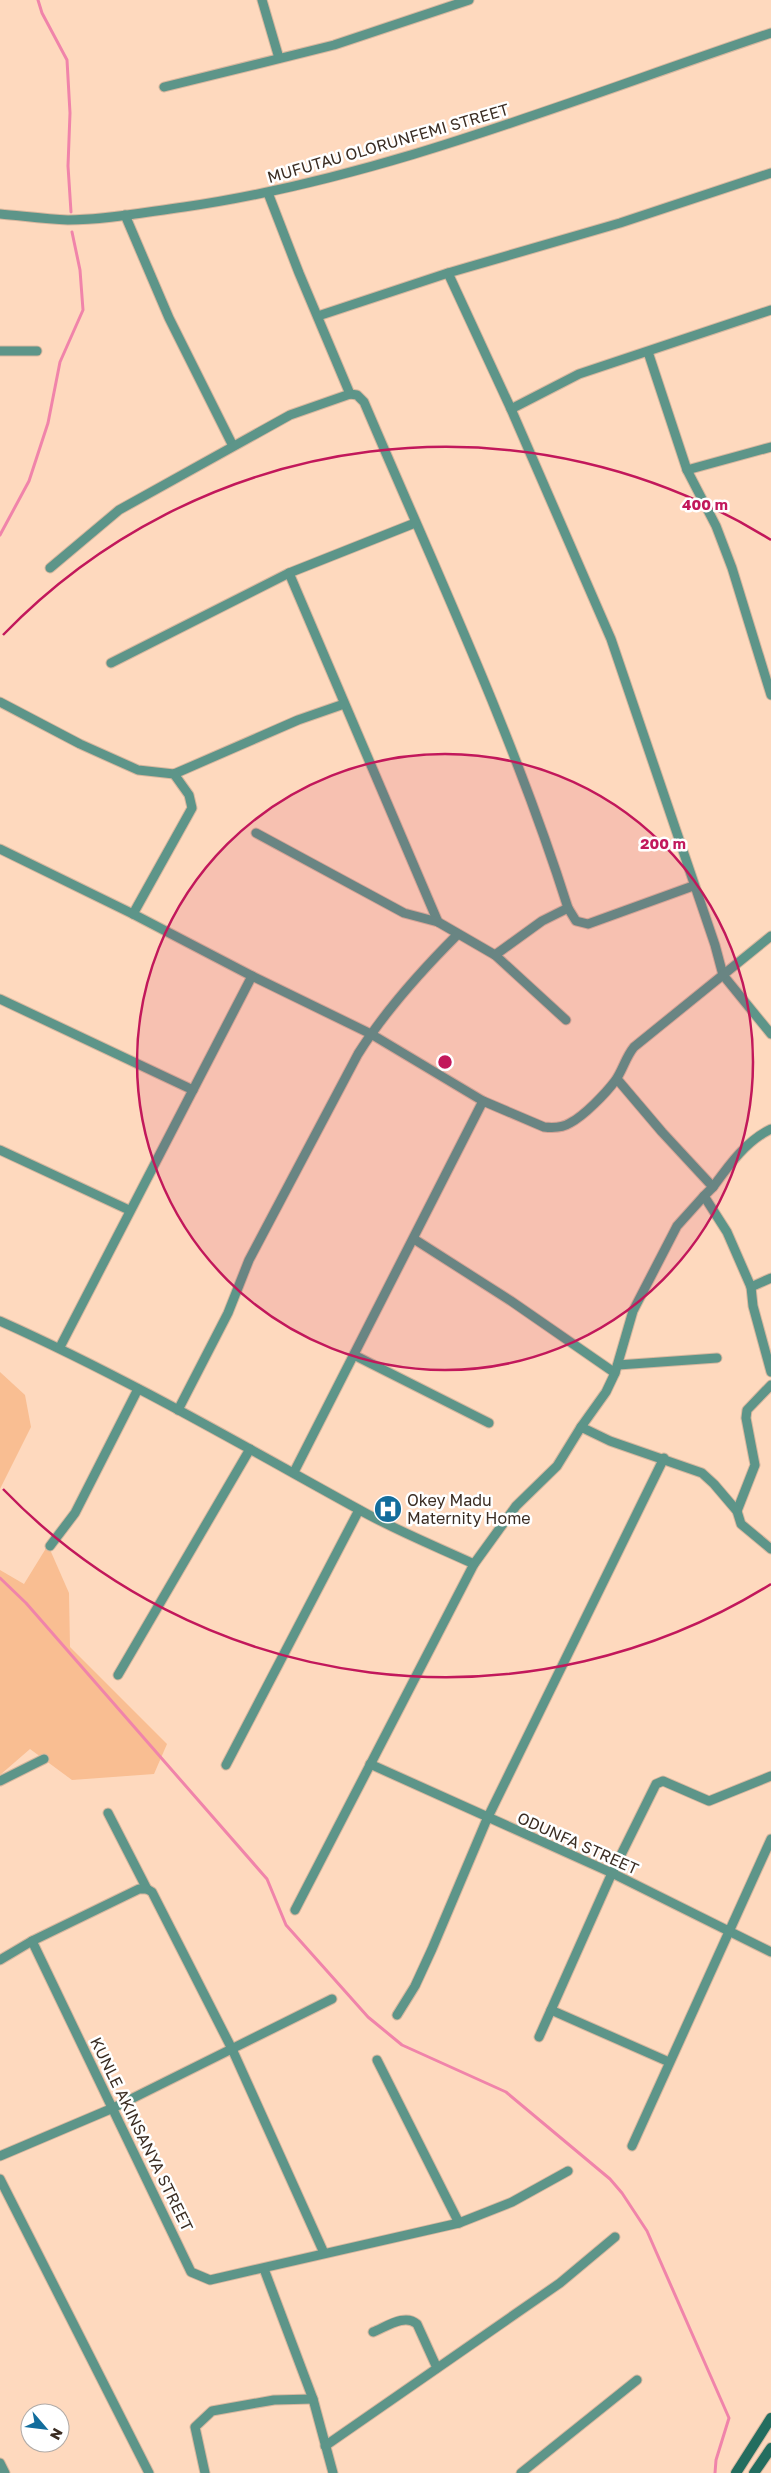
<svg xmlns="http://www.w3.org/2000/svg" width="771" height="2473" viewBox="0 0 771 2473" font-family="'Golos Text',sans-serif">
<rect width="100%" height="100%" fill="#fed9be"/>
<g fill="#f9be92">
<path d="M0,1372L25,1395L31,1427L0,1489Z"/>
<path d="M48,1545L69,1593L70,1647L167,1744L154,1774L72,1780L30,1749L0,1775V1570L24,1584Z"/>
</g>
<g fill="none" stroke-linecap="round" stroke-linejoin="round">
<g stroke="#f084aa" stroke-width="3">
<path d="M38,0L42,13L67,60L70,113L68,166L71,212"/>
<path d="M0,535L29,481L48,423L60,362L83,310L80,270L72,232"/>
<path d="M0,1578L26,1603L267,1879L286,1925L368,2017L402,2045L506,2092L610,2179L622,2193L647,2231L729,2418L716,2460L715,2473"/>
</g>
<defs>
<g id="minor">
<path d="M262,0L279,58"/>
<path d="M164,87L334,45L469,0"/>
<path d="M268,193L299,273L350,394L357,395L364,402C435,569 513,734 568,908L576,921L588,924L693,886"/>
<path d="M0,214C23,216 45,219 68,220C106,220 146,212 184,207C385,178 579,97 771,33"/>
<path d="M125,215L169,318L233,446"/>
<path d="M448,273L511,409L611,639L715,945L723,975L771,1034"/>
<path d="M318,316L448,273L620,223L771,173"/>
<path d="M0,351H37"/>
<path d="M648,352L687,470L716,526L732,568L771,695"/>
<path d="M511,409L579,374L771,310"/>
<path d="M687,470L771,447"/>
<path d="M50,568L119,510L290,415L350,394"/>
<path d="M289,573L438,922"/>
<path d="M111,663L289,573L415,523"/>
<path d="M0,702L80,744L138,770L174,774L298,720L344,704"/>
<path d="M256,833L404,913L438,922L495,955L566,1020"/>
<path d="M0,849L133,914L252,976L371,1034L483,1101L544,1127C552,1128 562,1128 570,1123C584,1116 606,1093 615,1081C623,1070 625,1058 634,1047L771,936"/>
<path d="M133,914L192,808L189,795L174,774"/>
<path d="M495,955L542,921L568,908"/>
<path d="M0,999L193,1090"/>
<path d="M617,1079L662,1132L713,1187L704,1196L727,1232L751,1287L753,1306L771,1372"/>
<path d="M0,1150L129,1210"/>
<path d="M713,1187C729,1165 746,1141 771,1129"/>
<path d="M414,1239L511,1301L615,1373"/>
<path d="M751,1287L771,1278"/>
<path d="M0,1321C123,1376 240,1444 358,1509C395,1530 435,1546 474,1564"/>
<path d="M60,1347L252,976"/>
<path d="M354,1355L489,1423"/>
<path d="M618,1365L717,1358"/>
<path d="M178,1410L228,1313L249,1260L358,1054C385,1011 421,971 457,935"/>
<path d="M581,1427L606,1392L615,1373L633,1311L677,1226L704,1196"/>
<path d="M294,1472L483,1101"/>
<path d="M737,1511L755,1465L746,1418L747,1410L771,1385"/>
<path d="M50,1546L75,1513L138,1389"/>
<path d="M118,1675L250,1449"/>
<path d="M370,1764L612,1873L771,1952"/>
<path d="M226,1765L359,1510"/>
<path d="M0,1781L44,1759"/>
<path d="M108,1813L147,1889L152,1892L232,2049L324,2253"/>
<path d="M295,1910L474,1564L516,1506L557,1466L581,1427L610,1441L702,1473L714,1484L737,1511L741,1524L771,1549"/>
<path d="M32,1941L191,2272L210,2280L459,2223L512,2202L568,2171"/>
<path d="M0,1960L32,1941L139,1889H147"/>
<path d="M551,2010L669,2062"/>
<path d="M397,2015L415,1986L432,1949L487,1819L664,1458"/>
<path d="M539,2037L612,1873L656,1784L663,1781L709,1801L771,1776"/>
<path d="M377,2060L459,2223"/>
<path d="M632,2146L771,1839"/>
<path d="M0,2156L113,2108L332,1999"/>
<path d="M0,2179L149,2473"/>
<path d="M264,2269L313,2399L333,2473"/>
<path d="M373,2332C386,2327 405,2313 417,2324L437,2368"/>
<path d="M325,2446L560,2283L615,2237"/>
<path d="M0,2463L5,2473"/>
<path d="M205,2473L195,2427L212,2411L274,2400L313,2399"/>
<path d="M521,2473L637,2380"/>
</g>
<g id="secondary">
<path d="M736,2473L771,2418"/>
<path d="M754,2473L771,2448"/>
</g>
</defs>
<use href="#minor" stroke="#d7b79f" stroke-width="11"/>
<use href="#secondary" stroke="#d7b79f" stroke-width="12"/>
<use href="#minor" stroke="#5d9589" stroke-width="9"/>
<use href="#secondary" stroke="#236d5f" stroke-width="10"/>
</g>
<circle cx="445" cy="1062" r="308" fill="#c2185b" fill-opacity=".12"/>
<g fill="none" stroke="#c2185b" stroke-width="2.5">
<circle cx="445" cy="1062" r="308"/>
<path d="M771 1584A615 615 0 0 1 3 1489M3 635A615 615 0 0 1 771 540"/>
</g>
<defs>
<symbol id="hospital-disc" viewBox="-11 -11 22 22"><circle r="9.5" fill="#126d9c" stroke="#fff"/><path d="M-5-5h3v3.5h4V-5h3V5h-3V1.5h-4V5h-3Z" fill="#fff"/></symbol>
</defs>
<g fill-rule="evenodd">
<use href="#hospital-disc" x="372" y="1493" width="32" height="32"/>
</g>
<g text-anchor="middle" stroke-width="5" stroke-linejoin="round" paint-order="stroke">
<g font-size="16" fill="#3b2d23" stroke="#fff">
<text transform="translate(388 143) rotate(-16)" y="6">MUFUTAU OLORUNFEMI STREET</text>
<text transform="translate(578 1843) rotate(24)" y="6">ODUNFA STREET</text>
<text transform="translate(142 2134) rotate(64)" y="6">KUNLE AKINSANYA STREET</text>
</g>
<g font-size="16" fill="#3b2d23" stroke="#fff" text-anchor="start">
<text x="407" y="1506">Okey Madu<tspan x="407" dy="18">Maternity Home</tspan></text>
</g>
</g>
<circle cx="445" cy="1062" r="8" fill="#c2185b" stroke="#fff" stroke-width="2.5"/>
<g font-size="15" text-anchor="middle" font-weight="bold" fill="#c2185b" stroke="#fff" stroke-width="5" stroke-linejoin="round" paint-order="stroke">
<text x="705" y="510">400 m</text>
<text x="663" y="849">200 m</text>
</g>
<g transform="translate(45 2428) rotate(118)"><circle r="24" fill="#ffffff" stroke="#b1aba7"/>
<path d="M0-4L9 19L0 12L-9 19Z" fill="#126d9c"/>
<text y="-8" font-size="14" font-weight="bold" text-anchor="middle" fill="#3b2d23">N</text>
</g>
</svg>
